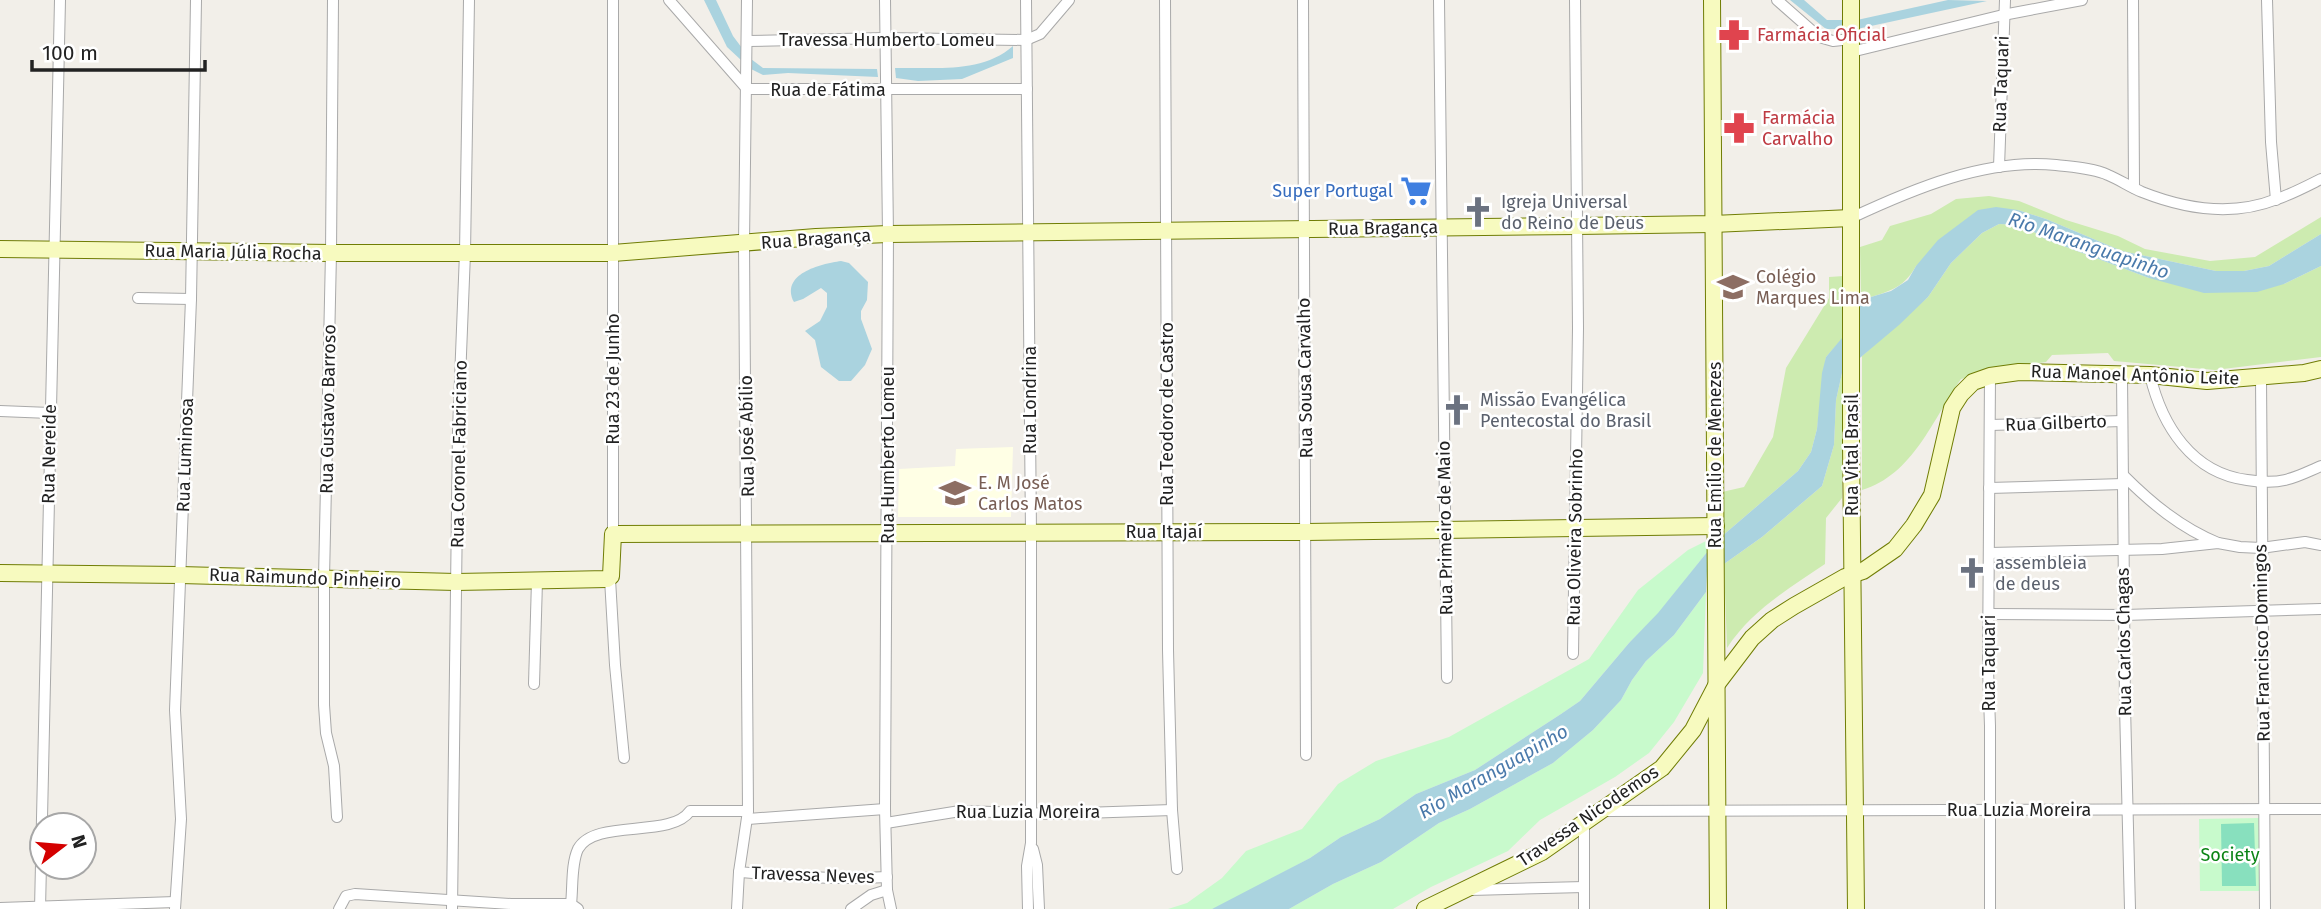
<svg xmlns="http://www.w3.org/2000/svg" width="2321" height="909" viewBox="0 0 2321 909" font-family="'Fira Sans',sans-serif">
<rect width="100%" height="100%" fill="#f2efe9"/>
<path fill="#ffffe5" d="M1013,447L1011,517H898L899,469L955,466L956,449Z"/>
<g fill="#cdebb0">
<path d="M1989,196L2019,201L2066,220L2118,236L2145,249L2210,261L2255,257L2321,217V234L2269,266L2244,271H2216L2122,251L2046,219L2018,210L1916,266C1903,290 1886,292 1861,300L1860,247L1882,240L1890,226L1931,214L1956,199Z"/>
<path d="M1999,224L2023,225L2045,239L2149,278L2284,284L2321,266V357L2215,370L2114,361L2108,353L2052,355L2046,362L1998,369L1961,379C1933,419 1913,475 1862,490V356L1928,297L1951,263L1982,233Z"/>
<path d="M1844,276L1842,339L1826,357L1817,429L1811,452L1798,471L1721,537L1722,492L1744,487L1773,437L1786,368L1829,298V277Z"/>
<path d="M1842,373V498L1826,518L1825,564C1788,589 1751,611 1727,648L1724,564L1762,537L1822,486L1834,445L1836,400Z"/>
</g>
<g fill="#c8facc">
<path d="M1706,541L1708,551L1658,614L1629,643L1580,701L1561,714L1475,770L1416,794L1380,819L1341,837L1310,858L1221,906L1212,909H1168L1187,903L1222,878L1246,851L1302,829L1338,784L1376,761L1449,737L1589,659L1638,590L1688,550Z"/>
<path d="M1706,592L1703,673L1674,722L1649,753L1615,777L1540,820L1508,851L1431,887L1393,909H1289L1333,884L1381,862L1439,823L1470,809L1553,763L1593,730L1621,700L1632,680L1646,661L1674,635Z"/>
<path d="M2260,818L2261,891H2200L2199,819Z"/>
</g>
<path fill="#88e0be" d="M2254,823L2256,886H2222L2221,824Z"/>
<g fill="#aad3df">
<path d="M704,0H716L733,36L742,48L741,60L727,47Z"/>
<path d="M1790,0H1804L1827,20H1842V29H1826Z"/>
<path d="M1948,0L1987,1L1857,29V20Z"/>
<path d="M1013,46V58L962,79L918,81L896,78L895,68C935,67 981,74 1013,46Z"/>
<path d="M751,59L763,68L877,69L878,77L788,73L763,75L751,69Z"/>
<path d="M1996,207L2018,210L2046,219L2122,251L2216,271H2244L2269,266L2321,234V266L2284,284L2257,292L2204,293L2149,278L2045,239L2023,225L1999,224L1982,233L1951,263L1928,297L1899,325L1842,373L1836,400L1834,445L1822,486L1762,537L1724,564L1721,537L1798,471L1811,452L1817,429L1822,373L1826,357L1842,338L1861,300L1891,291L1908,280L1916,266L1938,240L1978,210Z"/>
<path d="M841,261L849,263L868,282L867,300L861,311V319L872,349L865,365L851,381H839L821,367L815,340L805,331L820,321L827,307V293L821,288L803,299L794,302C780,274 820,264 841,261Z"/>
<path d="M1708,551L1706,592L1674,635L1646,661L1632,680L1621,700L1593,730L1553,763L1470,809L1439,823L1381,862L1333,884L1289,909H1212L1310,858L1341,837L1380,819L1416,794L1475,770L1561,714L1580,701L1629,643L1658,613Z"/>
</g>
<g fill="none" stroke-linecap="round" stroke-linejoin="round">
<defs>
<g id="street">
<path d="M333,0L331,253L324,578V705L326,733L334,766L337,817"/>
<path d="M669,0L747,89H1027"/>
<path d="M885,0L888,234L885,809L887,890L891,909"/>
<path d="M1026,0L1031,533V843L1027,866L1028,909"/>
<path d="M1165,0L1168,650L1172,810L1177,869"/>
<path d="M1303,0L1306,755"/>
<path d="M1439,0L1447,678"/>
<path d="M1777,0L1819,37L1833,41L1851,39"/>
<path d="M2133,0L2134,188"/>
<path d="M2267,0L2271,142L2276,200"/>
<path d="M748,41L885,38L1026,40L1040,34L1069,0"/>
<path d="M1851,52L2003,15L2082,0"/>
<path d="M1999,167L2005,0"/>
<path d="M1851,218C1913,189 1986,158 2056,165C2072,167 2093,168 2108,175C2120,180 2130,187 2142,192C2185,209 2232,217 2277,199C2292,194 2307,186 2321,179"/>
<path d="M138,298L191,299"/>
<path d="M2122,375L2125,706L2130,909"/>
<path d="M2150,375C2162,426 2192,473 2247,480C2260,482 2273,483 2285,480C2298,477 2309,471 2321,466"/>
<path d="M1990,376L1988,669L1990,726V909"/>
<path d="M2261,378L2265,909"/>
<path d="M0,411L50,413"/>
<path d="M1990,425L2122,421"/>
<path d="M2123,475C2151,503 2181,528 2218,543"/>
<path d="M1989,488L2123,484"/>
<path d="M613,534V0"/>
<path d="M1989,553L2162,549L2218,543L2240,547L2261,548L2305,542L2321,545"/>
<path d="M610,579L615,665L624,758"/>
<path d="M1989,614L2125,615L2321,609"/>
<path d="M1573,654L1578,328L1575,0"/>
<path d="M534,684L537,581"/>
<path d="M1603,811L2321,809"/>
<path d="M748,819L885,809"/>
<path d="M886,823L960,811L1054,814L1172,810"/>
<path d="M1584,824V909"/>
<path d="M1033,849L1037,865L1039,909"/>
<path d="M739,872C789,876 838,880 887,877"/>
<path d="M1471,890L1584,887"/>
<path d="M0,908L175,902"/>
<path d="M40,909L60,0"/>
<path d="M175,909L181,819L175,710L191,299L196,0"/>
<path d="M339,909L346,896L355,894L511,904H571"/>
<path d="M452,909L458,430L465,253L469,0"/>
<path d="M578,909L571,904C573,887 571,864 578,849C595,818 671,839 690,811H748"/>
<path d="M737,909L739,872L748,811L744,243L747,0"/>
<path d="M851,909L871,895L887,890"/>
</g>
<g id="secondary">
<path d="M1712,0L1718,909"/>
<path d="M1851,0V445L1856,909"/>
<path d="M0,249L331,253H613L816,237L888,234L1577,226L1713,224L1851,218"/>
<path d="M0,573L180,575L456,582L607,579L611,576L613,534L1306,532L1716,526"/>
<path d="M1425,909L1542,852L1662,768L1693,730L1717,684L1752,638L1772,620L1794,606L1845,577L1863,571L1895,549L1914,525L1932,495L1952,408L1961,394L1973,382L1990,376L2019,372L2150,375L2207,381L2304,373L2321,369"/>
</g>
</defs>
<use href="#street" stroke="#a9a9a9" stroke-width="12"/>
<use href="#secondary" stroke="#707d05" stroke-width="18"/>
<use href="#street" stroke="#fff" stroke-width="10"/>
<use href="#secondary" stroke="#f7fabf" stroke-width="16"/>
</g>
<defs>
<symbol id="pharmacy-bare" viewBox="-9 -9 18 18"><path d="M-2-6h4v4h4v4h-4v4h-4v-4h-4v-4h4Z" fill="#e0444e" stroke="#fff" stroke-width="2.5" paint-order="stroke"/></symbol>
<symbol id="supermarket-bare" viewBox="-9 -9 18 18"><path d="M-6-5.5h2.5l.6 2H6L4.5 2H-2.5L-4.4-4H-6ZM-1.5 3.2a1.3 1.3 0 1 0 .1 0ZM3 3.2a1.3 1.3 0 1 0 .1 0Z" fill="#3f7fe0" stroke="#fff" stroke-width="2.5" paint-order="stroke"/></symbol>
<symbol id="church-bare" viewBox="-9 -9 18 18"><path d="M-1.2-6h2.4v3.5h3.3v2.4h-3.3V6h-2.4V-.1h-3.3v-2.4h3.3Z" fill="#6b7280" stroke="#fff" stroke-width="2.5" paint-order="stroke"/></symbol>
<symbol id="school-bare" viewBox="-9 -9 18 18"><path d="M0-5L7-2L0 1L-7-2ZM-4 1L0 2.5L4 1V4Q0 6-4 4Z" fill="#8d6e63" stroke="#fff" stroke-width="2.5" paint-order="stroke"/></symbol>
</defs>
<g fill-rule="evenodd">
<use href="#pharmacy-bare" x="1712" y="13" width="44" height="44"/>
<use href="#pharmacy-bare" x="1717" y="106" width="44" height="44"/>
<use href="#supermarket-bare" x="1394" y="169" width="44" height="44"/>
<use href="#church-bare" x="1456" y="190" width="44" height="44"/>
<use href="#school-bare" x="1711" y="265" width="44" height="44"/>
<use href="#church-bare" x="1435" y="388" width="44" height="44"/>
<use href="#school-bare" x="933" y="471" width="44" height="44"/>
<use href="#church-bare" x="1950" y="551" width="44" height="44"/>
</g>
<g text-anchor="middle" stroke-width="5" stroke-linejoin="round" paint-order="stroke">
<g font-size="18" fill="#be3a42" stroke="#fff" text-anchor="start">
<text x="1757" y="41">Farmácia Oficial</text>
<text x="1762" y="124">Farmácia<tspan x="1762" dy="21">Carvalho</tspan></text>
</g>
<g font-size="18" fill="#222" stroke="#fff">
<text x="887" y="46">Travessa Humberto Lomeu</text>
<text transform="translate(2001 84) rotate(-88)" y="6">Rua Taquari</text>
<text x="828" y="96">Rua de Fátima</text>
<text transform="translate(1383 228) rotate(-1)" y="6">Rua Bragança</text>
<text transform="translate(816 239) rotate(-4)" y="6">Rua Bragança</text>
<text transform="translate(233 252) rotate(1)" y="6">Rua Maria Júlia Rocha</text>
<text transform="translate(2135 375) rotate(2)" y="6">Rua Manoel Antônio Leite</text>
<text transform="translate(1305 378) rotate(-91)" y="6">Rua Sousa Carvalho</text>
<text transform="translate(613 379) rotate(-90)" y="6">Rua 23 de Junho</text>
<text transform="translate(1030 400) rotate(-90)" y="6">Rua Londrina</text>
<text transform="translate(328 409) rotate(-89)" y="6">Rua Gustavo Barroso</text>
<text transform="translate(1167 414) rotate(-90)" y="6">Rua Teodoro de Castro</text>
<text transform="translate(2056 423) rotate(-2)" y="6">Rua Gilberto</text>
<text transform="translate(747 436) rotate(-91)" y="6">Rua José Abílio</text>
<text transform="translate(49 454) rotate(-89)" y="6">Rua Nereide</text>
<text transform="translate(459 454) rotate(-89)" y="6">Rua Coronel Fabriciano</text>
<text transform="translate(185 455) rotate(-88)" y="6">Rua Luminosa</text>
<text transform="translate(888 455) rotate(-90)" y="6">Rua Humberto Lomeu</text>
<text transform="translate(1715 455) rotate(-90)" y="6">Rua Emílio de Menezes</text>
<text transform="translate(1852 455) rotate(-90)" y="6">Rua Vital Brasil</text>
<text transform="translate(1445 528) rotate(-91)" y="6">Rua Primeiro de Maio</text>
<text x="1164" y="538">Rua Itajaí</text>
<text transform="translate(1575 537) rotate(-89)" y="6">Rua Oliveira Sobrinho</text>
<text transform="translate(305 578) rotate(2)" y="6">Rua Raimundo Pinheiro</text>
<text transform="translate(2124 642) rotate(-91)" y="6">Rua Carlos Chagas</text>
<text transform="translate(2262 643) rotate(-91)" y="6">Rua Francisco Domingos</text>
<text transform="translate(1989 663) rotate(-90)" y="6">Rua Taquari</text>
<text x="2019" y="816">Rua Luzia Moreira</text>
<text x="1028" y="818">Rua Luzia Moreira</text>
<text transform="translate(1588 816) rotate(-34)" y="6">Travessa Nicodemos</text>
<text transform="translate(813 875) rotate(2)" y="6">Travessa Neves</text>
</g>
<g font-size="18" fill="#366cbe" stroke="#fff" text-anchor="end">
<text x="1393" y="197">Super Portugal</text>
</g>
<g font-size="18" fill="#5b616d" stroke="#fff" text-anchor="start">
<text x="1501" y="208">Igreja Universal<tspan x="1501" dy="21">do Reino de Deus</tspan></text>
<text x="1480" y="406">Missão Evangélica<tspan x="1480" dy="21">Pentecostal do Brasil</tspan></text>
<text x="1995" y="569">assembleia<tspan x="1995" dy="21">de deus</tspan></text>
</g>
<g font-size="18" fill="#785e54" stroke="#fff" text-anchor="start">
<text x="1756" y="283">Colégio<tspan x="1756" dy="21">Marques Lima</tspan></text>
<text x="978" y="489">E. M José<tspan x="978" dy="21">Carlos Matos</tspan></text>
</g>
<g font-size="18" fill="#0c8416" stroke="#fff">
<text x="2230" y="861">Society</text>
</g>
<g font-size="19" font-style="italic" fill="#4a7aab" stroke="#fff">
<text transform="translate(2089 245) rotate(19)" y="7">Rio Maranguapinho</text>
<text transform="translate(1493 771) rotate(-30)" y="7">Rio Maranguapinho</text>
</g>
</g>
<g transform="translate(63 846) rotate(74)"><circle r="33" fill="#ffffff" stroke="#a7a7a7" stroke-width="2"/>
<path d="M0-5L12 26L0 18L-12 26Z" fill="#d40000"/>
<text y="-10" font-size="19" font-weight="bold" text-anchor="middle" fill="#222222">N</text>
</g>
<path d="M32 60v10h173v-10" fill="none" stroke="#222222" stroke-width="3.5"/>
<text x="42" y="60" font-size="21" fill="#222222" stroke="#ffffff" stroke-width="5" paint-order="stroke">100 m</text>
</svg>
